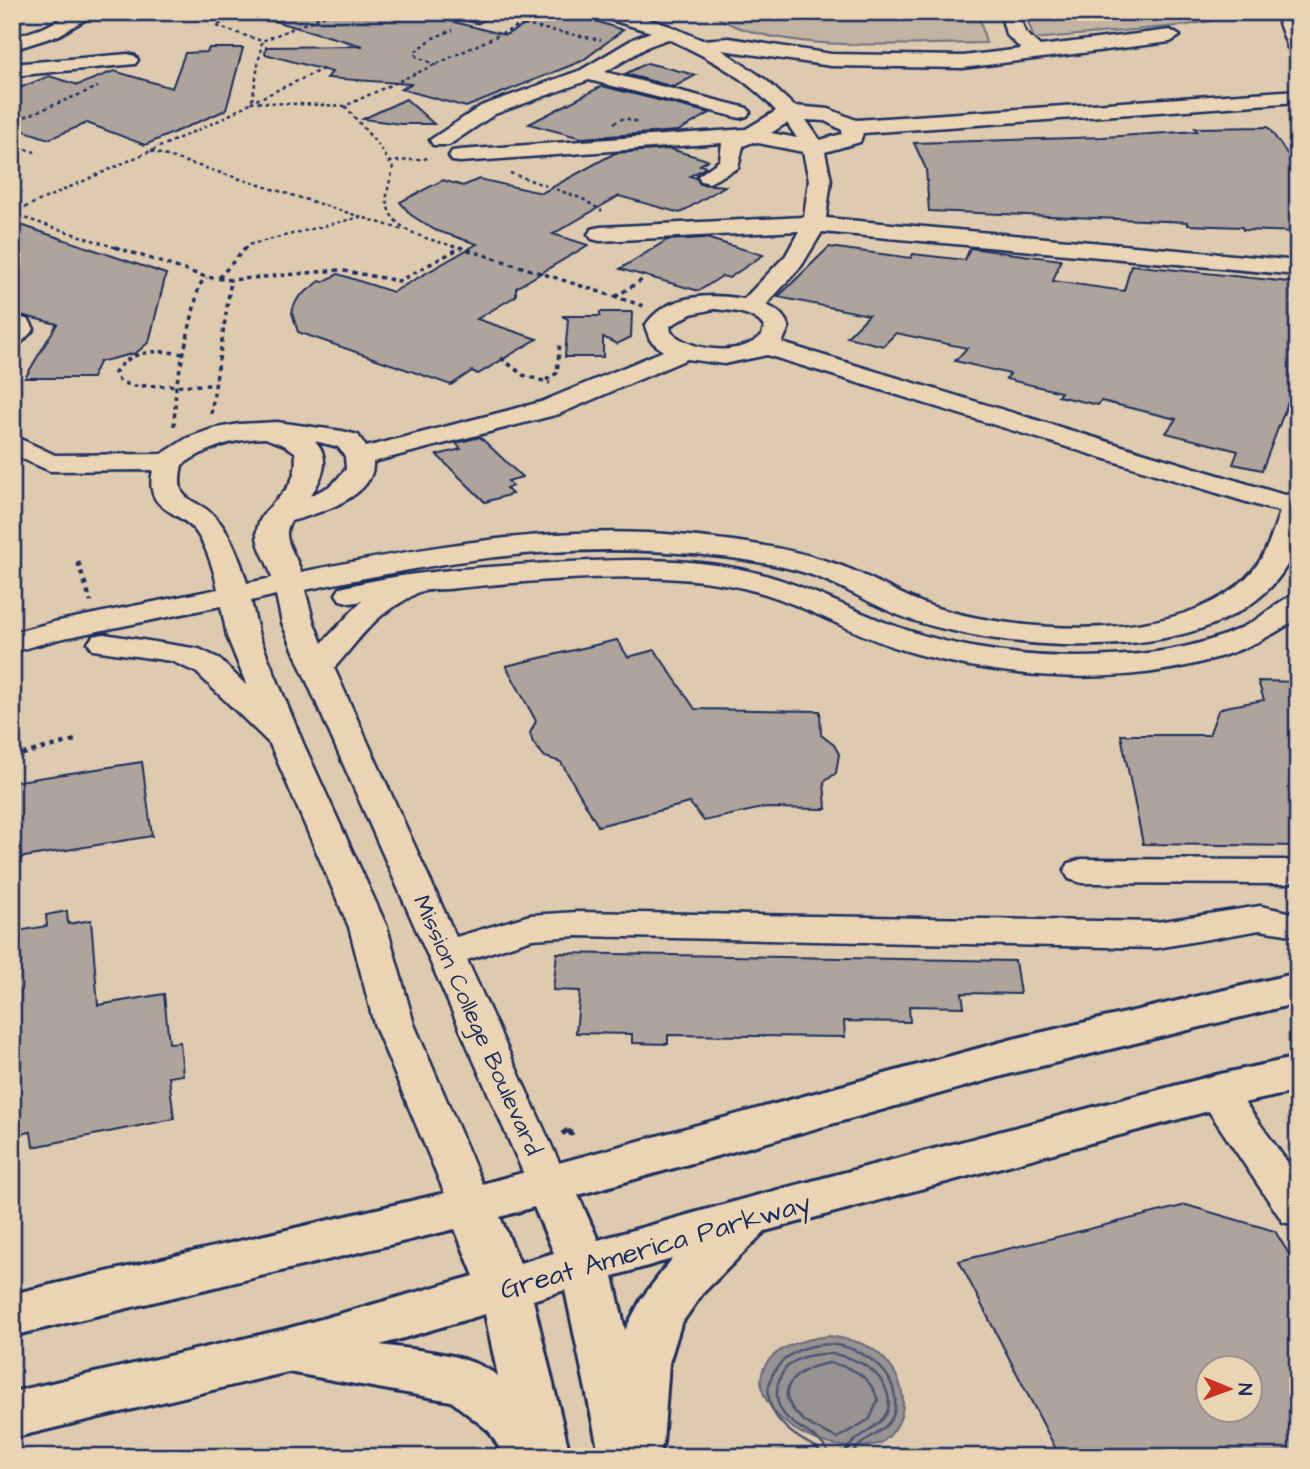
<svg xmlns="http://www.w3.org/2000/svg" width="1310" height="1469" viewBox="0 0 1310 1469" font-family="'Architects Daughter',sans-serif">
<rect width="100%" height="100%" fill="#decaaf"/>
<filter id="ink" filterUnits="userSpaceOnUse"><feTurbulence type="fractalNoise" baseFrequency=".0143" numOctaves="2"/><feDisplacementMap in="SourceGraphic" scale="14" xChannelSelector="R" yChannelSelector="G"/><feConvolveMatrix kernelMatrix="1 2 1 2 8 2 1 2 1" color-interpolation-filters="sRGB"/></filter>
<g filter="url(#ink)">
<g fill="#c2b3a3" stroke="#6e7180" stroke-width="2">
<path d="M710,12H978L986,43C917,43 764,56 710,12Z"/>
<path d="M1025,12H1233L1220,19L1188,25L1034,39Z"/>
</g>
<path fill="#999292" stroke="#676a7d" stroke-width="2" d="M829,1336C845,1339 861,1341 874,1350C906,1373 916,1418 881,1443C792,1469 691,1353 829,1336Z"/>
<g fill="none" stroke-linecap="round" stroke-linejoin="round">
<g stroke="#4d5773" stroke-width="2.5">
<path d="M829,1363C853,1367 870,1376 878,1400L870,1419L837,1438C824,1431 809,1427 799,1416C769,1387 801,1368 829,1363Z"/>
<path d="M821,1457L818,1448C710,1399 802,1307 873,1361C887,1371 897,1388 895,1407C893,1434 859,1435 852,1457"/>
<path d="M830,1457C822,1429 778,1429 777,1395C776,1338 866,1345 885,1387C903,1428 853,1428 843,1457"/>
</g>
</g>
<g fill="#aea49b" stroke="#1b2f5e" stroke-width="2" fill-rule="evenodd">
<path d="M271,12H415L505,35L553,12H568L623,30L582,61L466,107L401,89L412,84L327,78L332,72L265,54L266,47L363,46L270,20Z"/>
<path d="M209,48H243L226,110L145,145L87,123L49,139L12,127V91L49,76L78,85L114,71L172,88L185,53L207,52Z"/>
<path d="M647,63L696,75L674,87L625,74Z"/>
<path d="M602,86L710,113L678,131L581,138L529,124Z"/>
<path d="M406,99L434,124H401L363,119Z"/>
<path d="M1268,127L1298,169V232L1243,230L1242,227L1188,225V222L929,211L926,169L914,143L1104,137L1197,131L1195,128Z"/>
<path d="M670,149L708,160L700,165L707,167L690,176L696,178L700,184L725,186L680,213L619,196L553,234L588,245L516,288V296L477,319L537,339L478,374L472,371L451,385L298,332L292,313L294,305L299,297L320,281L323,282L338,274L393,292L477,244L435,230L411,215L400,202L443,180L463,186L479,179L542,193L615,153Z"/>
<path d="M12,222L166,274L149,342L136,353L99,362L92,378H25L57,324L12,313Z"/>
<path d="M706,238L763,255L729,278L722,276L699,291L620,269L667,240Z"/>
<path d="M829,247L911,258L913,254L965,260L970,248L1061,260L1053,281L1124,291L1131,265L1298,283V376L1262,470L1233,464L1238,451L1166,433L1176,419L1101,401L1098,405L1058,396L1061,392L1006,379L1010,374L955,361L967,348L896,333L883,346L847,337L869,315L778,297Z"/>
<path d="M600,312H632L631,337L617,344L603,337V357H565L568,319L562,316H600Z"/>
<path d="M480,437L522,477L508,481L513,486L506,488L512,494L485,502L437,455L461,449L456,443Z"/>
<path d="M617,640L628,657L655,650L695,709L820,711L821,735L834,745L839,754L836,773L824,782L826,809L762,808L704,821L690,803L598,826L561,762L545,757L533,743L530,733L536,721L506,666Z"/>
<path d="M1258,681L1298,682V846L1143,844L1121,735H1209L1218,711L1225,707L1264,700Z"/>
<path d="M142,762L152,836L12,859V782Z"/>
<path d="M67,911L68,924L91,920L98,1005L164,994L169,1043L180,1042L183,1075L169,1077L174,1119L33,1147L31,1132L12,1135V932L47,926L46,915Z"/>
<path d="M557,953L1015,961L1020,994L962,993L964,1007L909,1006L910,1022L844,1021L845,1037L668,1035V1044L632,1043V1034L576,1033L580,991L553,990Z"/>
<path d="M1186,1205L1275,1231L1298,1269V1457H1060L959,1261ZM1208,1368H1250V1410H1208Z"/>
</g>
<g fill="none" stroke-linecap="round" stroke-linejoin="round">
<defs>
<g id="minor">
<path d="M74,12H98L59,35L12,50V38L45,27Z"/>
<path d="M452,12H494L478,22L454,16Z"/>
<path d="M596,12H626L670,26L702,40L729,38L831,54L963,56L1021,49L1006,34L1000,12H1018L1025,32L1040,46L1170,30L1180,36L1170,42L963,68L831,66L722,50L766,80L794,106L829,109L856,120L1298,90V102L863,133L860,142L825,152L831,180L826,218L1298,261V275L822,232L802,265L766,305C778,310 784,315 789,327L782,343L1281,494L1286,495L1298,491C1298,507 1302,530 1296,546C1254,661 1061,654 963,633C938,628 913,622 889,611C862,599 837,583 809,574C767,561 722,556 678,553C550,542 430,564 305,590L314,623L322,643L362,601L351,603L340,600L336,594L340,588C403,572 470,568 534,564C610,560 691,554 765,575C811,588 853,611 898,627C964,651 1041,660 1111,656C1158,654 1207,646 1249,624C1266,615 1278,599 1298,594V618C1190,696 1016,686 894,647C844,630 798,601 747,589C665,568 541,580 457,588C446,590 424,588 415,594C404,601 390,608 380,617C363,631 349,652 334,668L456,937L530,915L577,912L1157,922L1260,906L1298,914V936L1260,930L1157,948L577,936L532,939L467,960L569,1184L563,1195L548,1200L533,1195L301,668L282,623L276,595L251,601L259,636L303,743L387,927L414,1024L492,1206L486,1218L471,1222L456,1218L450,1206L374,1024L349,927L270,744L196,672L171,661L93,650L88,643L93,636L104,634L199,649L218,658L247,686L227,636L221,606L59,639L12,652V633L54,622L218,589C214,571 207,547 196,532C180,509 143,513 153,470L50,471L12,454V435L55,455L162,454L187,438L212,429L239,424L277,422L342,431L358,435L366,447L541,402L663,351L650,340L645,326C665,294 710,293 744,299L786,255L799,231L600,241L592,239L588,234L592,229L600,227L804,217L809,180L803,152L753,142L743,146L738,168L709,183L701,181L698,176L720,160L722,143L460,162L452,161L449,156L452,151L460,150L746,129L776,111C748,79 707,56 668,39L649,46L605,72L747,108L750,112L747,116L740,118L589,80L495,114L449,145H433L430,140L481,106L581,70L635,38L651,32L598,16ZM806,120L825,121L842,130V134L820,140ZM787,123L797,138L771,133ZM714,309C731,311 755,312 764,327L762,335C741,357 692,352 671,332L670,326L691,314ZM767,355L1266,508L1280,511C1274,529 1268,549 1257,565C1197,647 1023,634 937,608C900,597 867,573 830,562C782,546 730,540 679,535C550,524 427,547 301,572C297,555 279,538 291,521C317,514 376,497 373,462L559,414L687,359L724,364ZM265,438L284,445L295,452C302,494 261,502 257,530C255,546 269,562 272,578L247,583C241,562 231,534 216,518C196,495 173,507 182,465C208,447 234,439 265,438ZM315,441L338,447L345,456L346,469L332,485L310,496C322,479 332,459 315,441Z"/>
<path d="M1275,12H1293L1298,23V54L1288,48Z"/>
<path d="M128,54L135,56L138,60L135,64L12,76V64Z"/>
<path d="M12,315L29,320L34,329L21,343L12,346Z"/>
<path d="M1082,859L1285,860L1298,864V880L1285,884L1082,883L1069,879L1064,871L1069,863Z"/>
<path d="M1216,1077L1230,1082L1298,1177V1226L1283,1222L1196,1092L1202,1082Z"/>
</g>
<path id="major" d="M1298,973V1003L1013,1073L578,1195L598,1240L755,1196L1216,1075L1298,1057V1091L1216,1109L765,1231L702,1294L681,1324L669,1363L663,1443L657,1457H600L565,1290L533,1300L569,1451L566,1457H505L489,1431L451,1401L288,1372L12,1438V1392L286,1329L474,1276L455,1229L12,1336V1294L471,1187L1013,1039ZM534,1207L554,1253L520,1263L500,1217ZM672,1259L642,1298L625,1330L613,1276ZM485,1314L498,1376C465,1352 420,1351 380,1345Z"/>
</defs>
<use href="#minor" stroke="#1b2f5e" stroke-width="5"/>
<use href="#major" stroke="#1b2f5e" stroke-width="6"/>
<g stroke="#1b2f5e" stroke-width="2.5" stroke-dasharray="3.5 3.5" stroke-linecap="butt">
<path d="M247,12L216,26L262,41L333,12"/>
<path d="M524,25L601,40"/>
<path d="M437,65L417,57L415,52L433,38L453,30"/>
<path d="M323,69L252,102L345,106L549,12"/>
<path d="M345,106L379,146L393,168C391,177 388,186 387,195C384,234 436,240 464,249"/>
<path d="M12,122L98,87"/>
<path d="M614,123L624,118L638,122"/>
<path d="M12,145L35,152"/>
<path d="M151,151L403,230"/>
<path d="M389,162L431,158"/>
<path d="M510,173L583,199L602,211"/>
<path d="M12,213L222,119L252,102L262,41"/>
<path d="M12,214L120,249"/>
<path d="M244,249L248,245L360,217"/>
</g>
<g stroke="#1b2f5e" stroke-width="3.5" stroke-dasharray="4.5 4.5" stroke-linecap="butt">
<path d="M115,247L206,277L231,280L339,270L399,281L458,249"/>
<path d="M459,247L644,306"/>
<path d="M219,278L246,247"/>
<path d="M615,297L645,278"/>
<path d="M183,354C157,350 130,349 115,373L120,382L134,386L216,385"/>
<path d="M501,358L523,375L550,383"/>
<path d="M546,380L557,373L560,342"/>
<path d="M211,414L231,280"/>
<path d="M174,426L176,386L199,286L206,277"/>
</g>
<g stroke="#1b2f5e" stroke-width="4.5" stroke-dasharray="5 5" stroke-linecap="butt">
<path d="M78,562L91,602"/>
<path d="M12,757L79,739"/>
</g>
<g stroke="#1b2f5e" stroke-width="5" stroke-dasharray="7 7" stroke-linecap="butt">
<path d="M568,1130L576,1140"/>
<path d="M562,1134L572,1127"/>
</g>
<use href="#minor" fill="#ebd4b4" fill-rule="evenodd"/>
<use href="#major" fill="#ebd4b4" fill-rule="evenodd"/>
</g>
</g>
<g text-anchor="middle" stroke-width="7" stroke-linejoin="round" paint-order="stroke">
<g font-size="24" fill="#1b2f5e" stroke="#ebd4b4">
<text transform="translate(478 1025) rotate(66)" y="8">Mission College Boulevard</text>
</g>
<g font-size="28" fill="#1b2f5e" stroke="#ebd4b4">
<text transform="translate(655 1245) rotate(-16)" y="10">Great America Parkway</text>
</g>
</g>
<rect width="1310" height="1469" fill="none" stroke="#ebd4b4" stroke-width="42"/>
<rect x="21" y="21" width="1268" height="1427" fill="none" stroke="#1b2f5e" stroke-width="2.5" filter="url(#ink)"/>
<g transform="translate(1229 1389) rotate(91)"><circle r="33" fill="#ebd4b4" stroke="#989292" stroke-width="2"/>
<path d="M0-5L12 26L0 18L-12 26Z" fill="#c8321e"/>
<text y="-10" font-size="19" font-weight="bold" text-anchor="middle" fill="#1b2f5e">N</text>
</g>
</svg>
